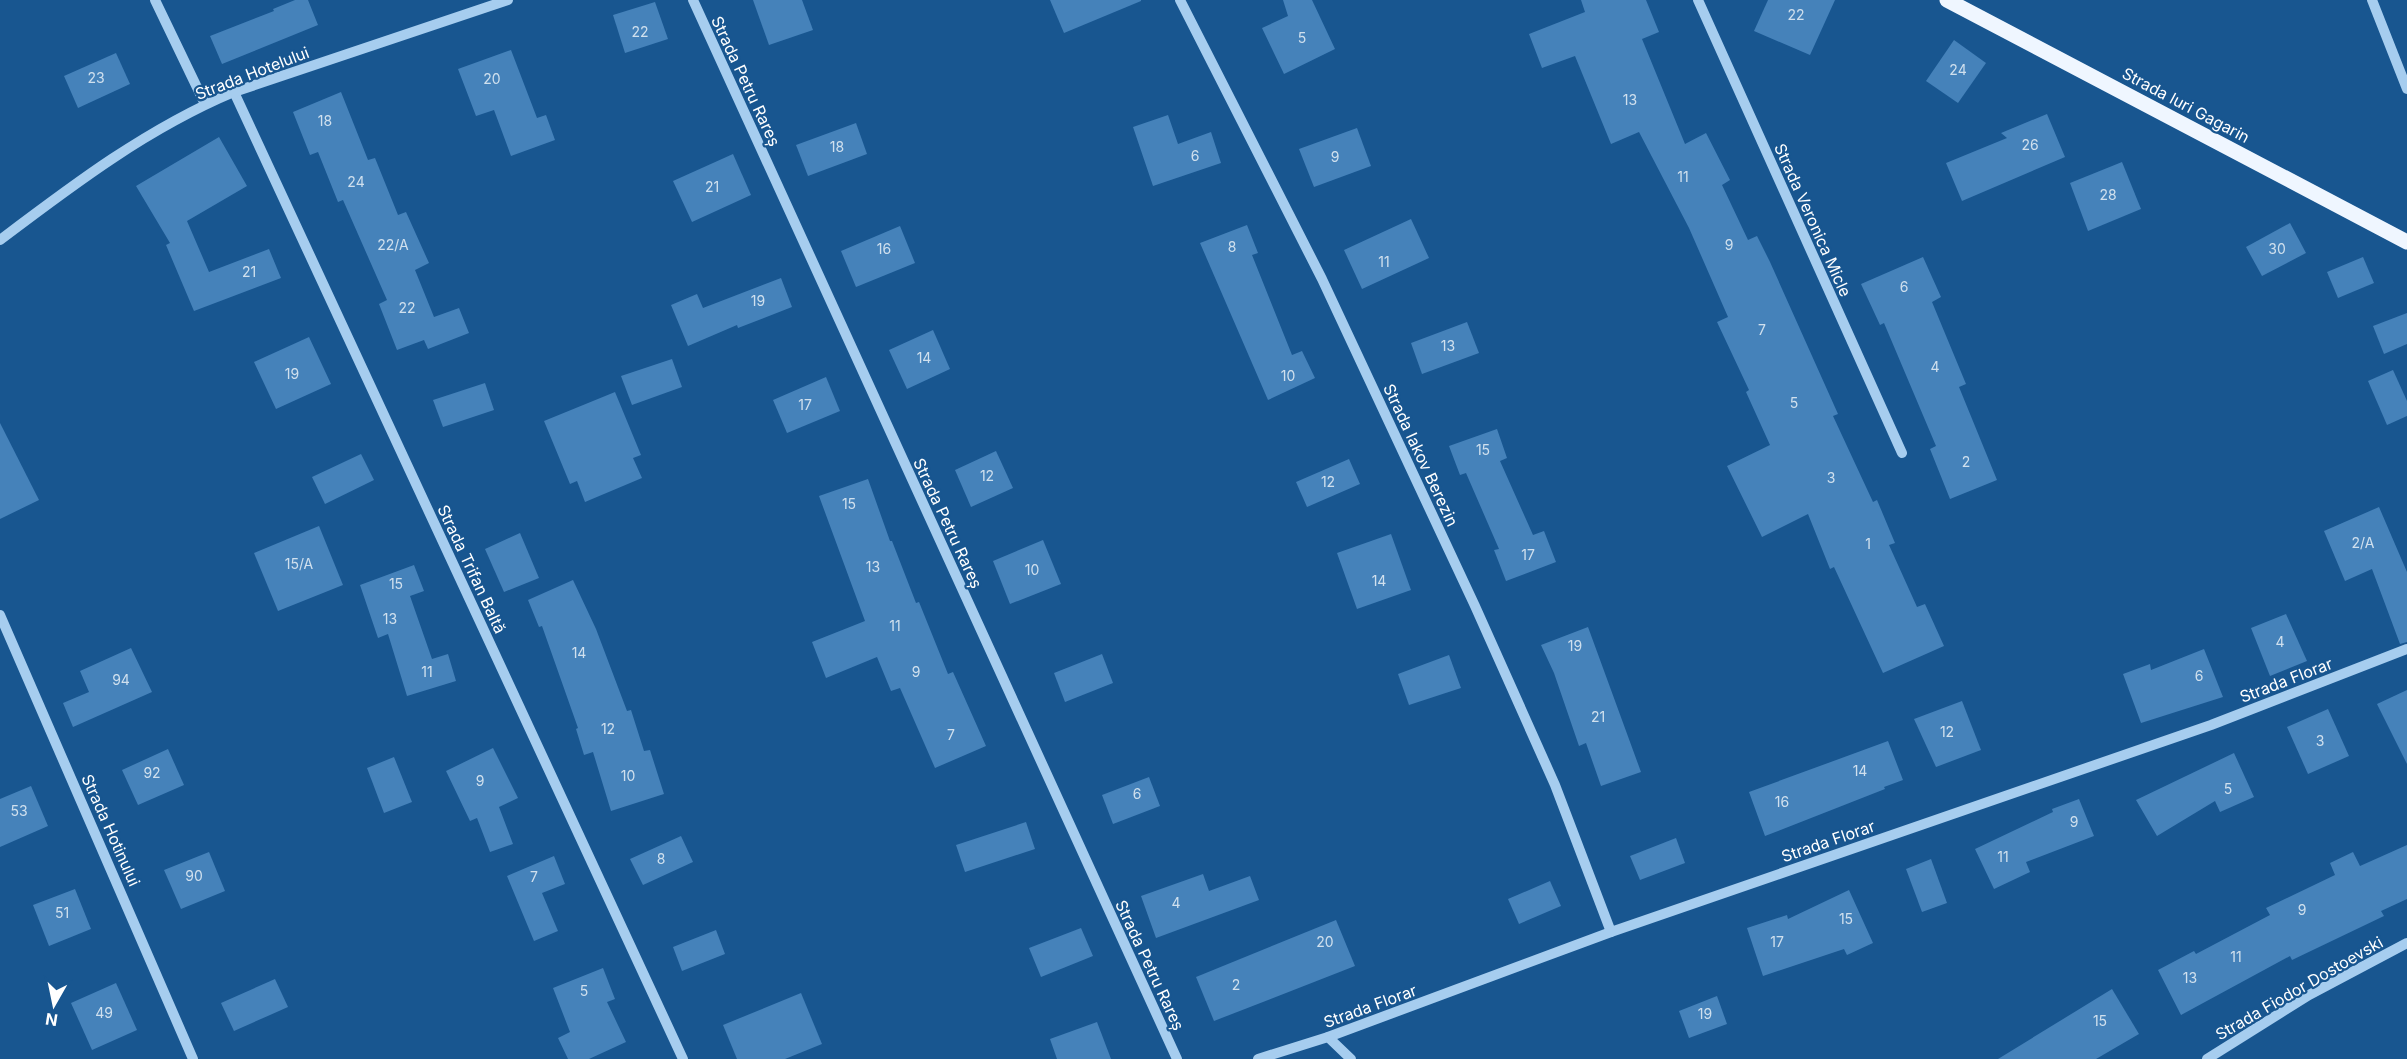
<svg xmlns="http://www.w3.org/2000/svg" width="2407" height="1059" viewBox="0 0 2407 1059" font-family="Inter,sans-serif">
<rect width="100%" height="100%" fill="#185690"/>
<g fill="#4582ba">
<path d="M295,0H308L318,25L222,64L210,36L274,11L273,9Z"/>
<path d="M753,0H802L813,30L769,45Z"/>
<path d="M1050,0H1141V1L1064,33Z"/>
<path d="M1283,0H1312L1335,49L1284,74L1262,28L1288,16Z"/>
<path d="M1581,0H1646L1659,32L1642,39L1685,144L1706,133L1730,180L1722,185L1748,240L1757,236L1770,262L1838,414L1833,416L1873,502L1877,500L1895,543L1889,545L1917,607L1925,604L1944,646L1883,673L1834,567L1830,569L1808,514L1762,537L1727,466L1770,445L1746,392L1749,390L1717,322L1728,317L1689,228L1639,132L1611,144L1575,56L1542,68L1529,34L1585,12Z"/>
<path d="M1768,0H1835L1810,55L1754,31Z"/>
<path d="M655,2L668,39L625,53L613,15Z"/>
<path d="M1954,40L1986,63L1958,103L1926,81Z"/>
<path d="M511,50L537,118L546,115L555,140L511,156L494,110L476,116L458,69Z"/>
<path d="M116,53L130,84L78,108L64,76Z"/>
<path d="M341,92L368,160L375,158L398,215L406,212L429,263L415,270L434,317L459,308L469,333L428,349L424,340L397,350L379,304L387,300L343,200L338,202L318,152L310,155L293,112Z"/>
<path d="M2047,114L2065,157L1962,201L1946,163L2007,138L2001,133Z"/>
<path d="M1168,115L1178,144L1211,132L1221,163L1153,186L1133,127Z"/>
<path d="M856,123L867,154L808,176L796,145Z"/>
<path d="M1357,128L1371,166L1314,187L1299,149Z"/>
<path d="M219,137L247,186L187,221L209,272L269,249L281,278L194,311L166,245L170,243L136,186Z"/>
<path d="M733,154L751,195L692,222L673,181Z"/>
<path d="M2122,162L2141,209L2088,231L2070,183Z"/>
<path d="M1411,219L1429,258L1362,289L1344,250Z"/>
<path d="M2290,223L2306,253L2262,276L2246,247Z"/>
<path d="M1247,225L1258,253L1252,255L1292,355L1302,351L1315,378L1268,400L1200,243Z"/>
<path d="M900,226L915,263L856,287L841,251Z"/>
<path d="M1923,257L1941,297L1932,302L1966,384L1959,387L1997,480L1950,499L1930,449L1936,446L1884,323L1880,325L1861,284Z"/>
<path d="M2363,257L2374,283L2338,298L2327,272Z"/>
<path d="M781,278L792,307L738,328L737,325L688,346L671,305L697,294L703,308Z"/>
<path d="M2407,313V344L2384,354L2373,326Z"/>
<path d="M1467,322L1479,353L1422,374L1411,343Z"/>
<path d="M933,330L950,369L907,389L889,350Z"/>
<path d="M309,337L331,384L276,409L254,362Z"/>
<path d="M672,359L682,387L632,405L621,376Z"/>
<path d="M2393,370L2407,401V416L2387,425L2368,381Z"/>
<path d="M826,377L840,411L787,433L773,400Z"/>
<path d="M485,383L494,410L443,427L433,400Z"/>
<path d="M615,392L641,455L633,458L642,478L585,502L577,481L570,484L544,421Z"/>
<path d="M0,423L39,500L0,519Z"/>
<path d="M1497,429L1507,458L1500,461L1533,535L1544,531L1556,562L1506,581L1494,550L1499,549L1466,473L1460,475L1449,446Z"/>
<path d="M996,451L1013,488L971,507L955,470Z"/>
<path d="M361,454L374,480L325,504L312,477Z"/>
<path d="M1349,459L1360,484L1307,507L1296,482Z"/>
<path d="M868,479L890,541H892L916,603L919,602L948,674L953,672L986,746L935,768L900,688L891,691L877,657L826,678L812,642L865,621L819,496Z"/>
<path d="M2379,507L2407,572V642L2400,644L2372,569L2345,581L2324,531Z"/>
<path d="M319,526L343,585L278,611L254,553Z"/>
<path d="M520,533L539,578L504,592L485,549Z"/>
<path d="M1391,534L1411,590L1357,609L1337,553Z"/>
<path d="M1043,540L1061,584L1010,604L993,561Z"/>
<path d="M414,565L424,591L410,596L432,659L448,654L456,681L407,696L388,634L378,638L360,585Z"/>
<path d="M573,580L596,629L627,711L631,710L644,751L650,750L664,794L611,811L593,752L584,755L576,729L578,728L542,626L539,627L528,600Z"/>
<path d="M2286,614L2307,661L2270,676L2251,628Z"/>
<path d="M1588,627L1641,772L1601,786L1586,743L1579,746L1554,673L1541,645Z"/>
<path d="M131,648L152,692L73,727L63,703L89,692L80,671Z"/>
<path d="M2204,649L2223,697L2141,723L2123,674L2150,664L2151,670Z"/>
<path d="M1102,654L1113,683L1065,702L1054,673Z"/>
<path d="M1449,655L1461,688L1409,705L1398,674Z"/>
<path d="M2407,690V764L2377,704Z"/>
<path d="M1962,701L1981,750L1936,767L1914,719Z"/>
<path d="M2328,709L2349,756L2308,774L2287,727Z"/>
<path d="M1888,741L1903,780L1884,787L1885,789L1765,836L1749,792Z"/>
<path d="M493,748L518,798L499,807L513,844L490,852L477,818L470,821L446,771Z"/>
<path d="M168,749L184,785L138,805L122,770Z"/>
<path d="M2234,753L2254,797L2220,812L2215,801L2157,836L2136,800Z"/>
<path d="M394,757L412,802L384,813L367,768Z"/>
<path d="M1149,777L1160,806L1113,824L1102,795Z"/>
<path d="M31,786L48,826L0,847V799Z"/>
<path d="M2079,799L2094,836L2026,862L2030,872L1994,889L1975,849L2053,812L2052,809Z"/>
<path d="M1026,822L1035,849L965,872L956,845Z"/>
<path d="M681,836L693,862L643,885L630,859Z"/>
<path d="M1676,838L1685,863L1640,880L1630,856Z"/>
<path d="M2407,845V899L2381,911L2384,916L2292,960L2290,956L2181,1015L2158,970L2194,951L2196,954L2270,915L2266,908L2335,875L2330,863L2353,852L2360,866Z"/>
<path d="M209,852L225,891L181,909L164,870Z"/>
<path d="M554,856L565,884L542,893L558,931L534,941L507,876Z"/>
<path d="M1931,859L1947,903L1922,912L1906,869Z"/>
<path d="M1203,874L1209,891L1250,876L1259,900L1156,938L1141,896Z"/>
<path d="M1550,881L1561,906L1519,924L1508,899Z"/>
<path d="M75,889L91,929L49,946L33,905Z"/>
<path d="M1849,890L1873,943L1847,955L1844,949L1763,976L1747,928L1787,915L1788,919Z"/>
<path d="M1336,920L1355,966L1214,1021L1196,977Z"/>
<path d="M1081,928L1093,956L1041,977L1029,948Z"/>
<path d="M716,930L725,954L682,971L673,947Z"/>
<path d="M603,968L615,999L607,1002L626,1042L589,1059H568L558,1038L570,1032L553,988Z"/>
<path d="M275,979L288,1007L234,1031L221,1003Z"/>
<path d="M116,983L137,1030L92,1050L71,1003Z"/>
<path d="M2112,989L2139,1034L2096,1059H1998Z"/>
<path d="M801,993L822,1044L785,1059H737L723,1025Z"/>
<path d="M1717,996L1727,1024L1689,1038L1679,1011Z"/>
<path d="M1097,1022L1111,1059H1057L1050,1039Z"/>
</g>
<g fill="none" stroke-linecap="round" stroke-linejoin="round">
<g stroke="#a6cdef" stroke-width="10">
<path d="M155,0L205,104"/>
<path d="M693,0L1177,1059"/>
<path d="M1180,0L1322,279L1475,606L1555,785L1611,932"/>
<path d="M1698,0L1902,453"/>
<path d="M2372,0L2407,89"/>
<path d="M234,92L683,1059"/>
<path d="M0,240C74,184 148,128 234,92L508,0"/>
<path d="M0,615L193,1059"/>
<path d="M1328,1037L1351,1059"/>
<path d="M1258,1059L1328,1037L1611,932L2211,725L2407,649"/>
<path d="M2207,1059L2309,995L2407,943"/>
</g>
<path stroke="#eff6ff" stroke-width="15" d="M1947,0L2407,242"/>
</g>
<g text-anchor="middle" stroke-width="4.5" stroke-linejoin="round" paint-order="stroke">
<g font-size="14" fill="#d0e0ee">
<text x="1796" y="20">22</text>
<text x="640" y="37">22</text>
<text x="1302" y="43">5</text>
<text x="1958" y="75">24</text>
<text x="96" y="83">23</text>
<text x="492" y="84">20</text>
<text x="1630" y="105">13</text>
<text x="325" y="126">18</text>
<text x="2030" y="150">26</text>
<text x="837" y="152">18</text>
<text x="1195" y="161">6</text>
<text x="1335" y="162">9</text>
<text x="1683" y="182">11</text>
<text x="356" y="187">24</text>
<text x="712" y="192">21</text>
<text x="2108" y="200">28</text>
<text x="393" y="250">22/A</text>
<text x="1729" y="250">9</text>
<text x="1232" y="252">8</text>
<text x="884" y="254">16</text>
<text x="2277" y="254">30</text>
<text x="1384" y="267">11</text>
<text x="249" y="277">21</text>
<text x="1904" y="292">6</text>
<text x="758" y="306">19</text>
<text x="407" y="313">22</text>
<text x="1762" y="335">7</text>
<text x="1448" y="351">13</text>
<text x="924" y="363">14</text>
<text x="1935" y="372">4</text>
<text x="292" y="379">19</text>
<text x="1288" y="381">10</text>
<text x="1794" y="408">5</text>
<text x="805" y="410">17</text>
<text x="1483" y="455">15</text>
<text x="1966" y="467">2</text>
<text x="987" y="481">12</text>
<text x="1831" y="483">3</text>
<text x="1328" y="487">12</text>
<text x="849" y="509">15</text>
<text x="2363" y="548">2/A</text>
<text x="1868" y="549">1</text>
<text x="1528" y="560">17</text>
<text x="299" y="569">15/A</text>
<text x="873" y="572">13</text>
<text x="1032" y="575">10</text>
<text x="1379" y="586">14</text>
<text x="396" y="589">15</text>
<text x="390" y="624">13</text>
<text x="895" y="631">11</text>
<text x="2280" y="647">4</text>
<text x="1575" y="651">19</text>
<text x="579" y="658">14</text>
<text x="427" y="677">11</text>
<text x="916" y="677">9</text>
<text x="2199" y="681">6</text>
<text x="121" y="685">94</text>
<text x="1598" y="722">21</text>
<text x="608" y="734">12</text>
<text x="1947" y="737">12</text>
<text x="951" y="740">7</text>
<text x="2320" y="746">3</text>
<text x="1860" y="776">14</text>
<text x="152" y="778">92</text>
<text x="628" y="781">10</text>
<text x="480" y="786">9</text>
<text x="2228" y="794">5</text>
<text x="1137" y="799">6</text>
<text x="1782" y="807">16</text>
<text x="19" y="816">53</text>
<text x="2074" y="827">9</text>
<text x="2003" y="862">11</text>
<text x="661" y="864">8</text>
<text x="194" y="881">90</text>
<text x="534" y="882">7</text>
<text x="1176" y="908">4</text>
<text x="2302" y="915">9</text>
<text x="62" y="918">51</text>
<text x="1846" y="924">15</text>
<text x="1325" y="947">20</text>
<text x="1777" y="947">17</text>
<text x="2236" y="962">11</text>
<text x="2190" y="983">13</text>
<text x="1236" y="990">2</text>
<text x="584" y="996">5</text>
<text x="104" y="1018">49</text>
<text x="1705" y="1019">19</text>
<text x="2100" y="1026">15</text>
</g>
<g font-size="16" fill="#fff" stroke="#185690">
<text transform="translate(252 73) rotate(-21)" y="6">Strada Hotelului</text>
<text transform="translate(746 81) rotate(65)" y="6">Strada Petru Rareș</text>
<text transform="translate(2186 105) rotate(28)" y="6">Strada Iuri Gagarin</text>
<text transform="translate(1813 220) rotate(66)" y="6">Strada Veronica Micle</text>
<text transform="translate(1421 455) rotate(65)" y="6">Strada Iakov Berezin</text>
<text transform="translate(948 523) rotate(65)" y="6">Strada Petru Rareș</text>
<text transform="translate(472 569) rotate(65)" y="6">Strada Trifan Baltă</text>
<text transform="translate(2286 680) rotate(-21)" y="6">Strada Florar</text>
<text transform="translate(111 830) rotate(66)" y="6">Strada Hotinului</text>
<text transform="translate(1828 841) rotate(-19)" y="6">Strada Florar</text>
<text transform="translate(1150 965) rotate(65)" y="6">Strada Petru Rareș</text>
<text transform="translate(2299 988) rotate(-30)" y="6">Strada Fiodor Dostoevski</text>
<text transform="translate(1370 1006) rotate(-20)" y="6">Strada Florar</text>
</g>
</g>
<g transform="translate(54 1005) rotate(189)" stroke="#185690" stroke-width="4.5" paint-order="stroke">
<path d="M0-4.5L10 22L0 15L-10 22Z" fill="#ffffff"/>
<text y="-9" font-size="16" font-weight="bold" text-anchor="middle" fill="#ffffff">N</text>
</g>
</svg>
